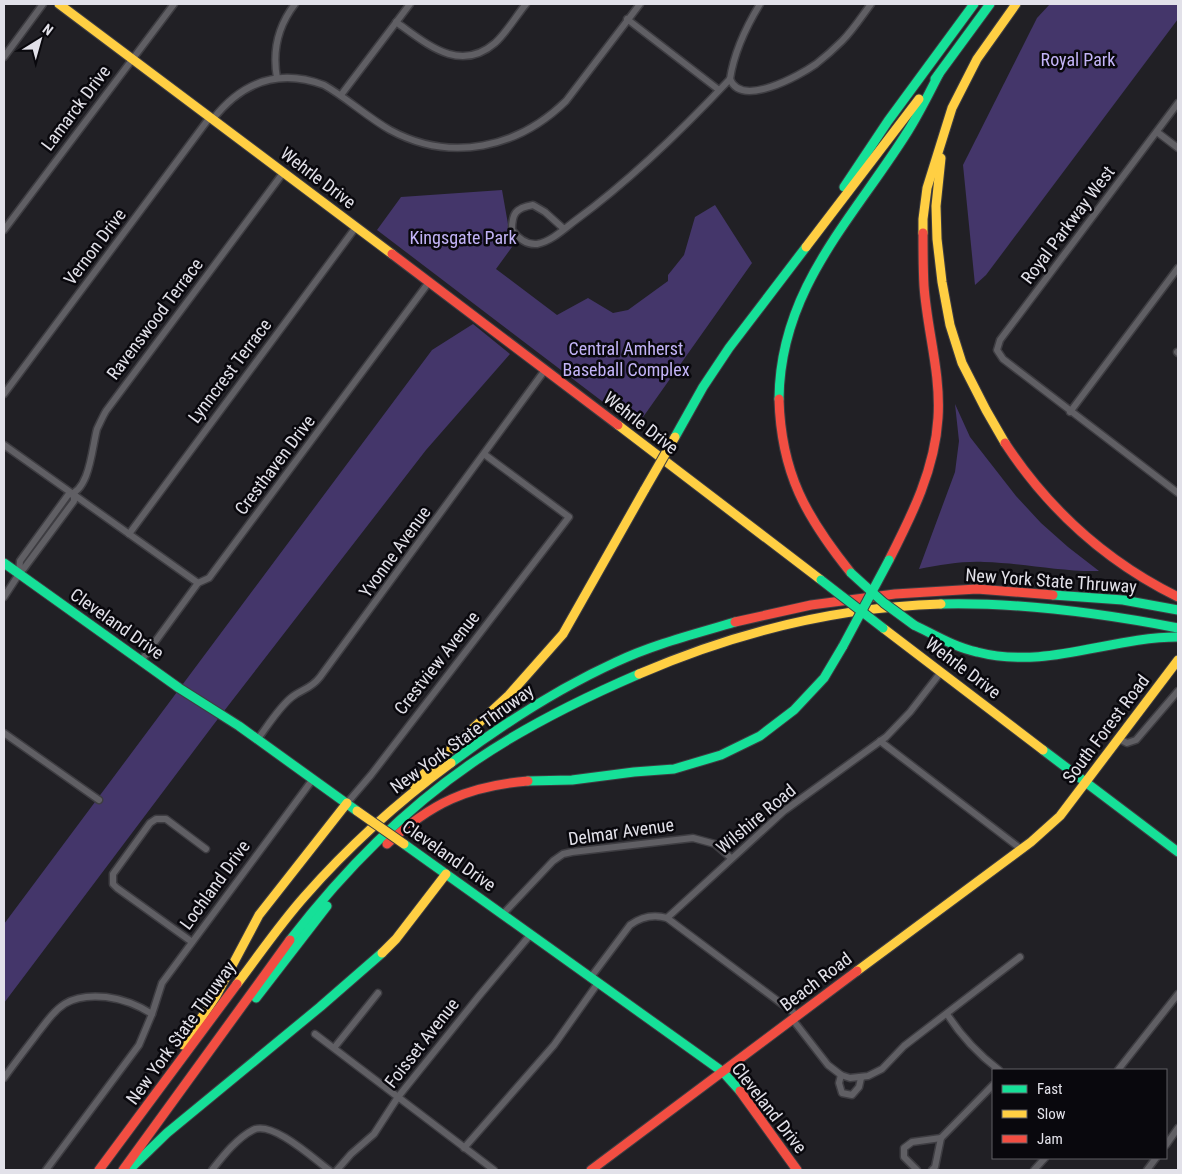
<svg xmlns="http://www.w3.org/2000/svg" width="1182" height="1174" viewBox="0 0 1182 1174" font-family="'Roboto Condensed',sans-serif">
<rect width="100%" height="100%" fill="#212025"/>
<g fill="#44366a">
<path d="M1050,4H1178V19L986,275L975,285L963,165L1037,18Z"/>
<path d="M502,190L512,247L496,269L557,315L588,298L613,313L628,310L668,281V275L684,255L695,217L715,205L752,263L636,427L377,230L401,197Z"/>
<path d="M473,324L510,354L426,450L214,724L4,1003V924L432,350Z"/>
<path d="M955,404L970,437L1016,496L1041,523L1068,547L1099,571C1061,572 1023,563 984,562C962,561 941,565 919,569L955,472L959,441Z"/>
</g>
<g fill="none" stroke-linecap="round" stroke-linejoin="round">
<defs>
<g id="street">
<path d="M627,19L719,90"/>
<path d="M396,22C426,43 459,74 495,43C507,32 516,16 526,4"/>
<path d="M4,57L43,4"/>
<path d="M277,78C272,50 278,26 295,4"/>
<path d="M730,79C741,108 799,76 816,64C825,57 834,49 842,41C853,30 862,16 871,4"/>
<path d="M730,79C734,52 746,27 760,4"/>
<path d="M341,95L410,4"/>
<path d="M1178,103L1000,340L997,350L1003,359L1178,493"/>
<path d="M213,119C242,82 278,68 324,85C347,98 367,117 390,130C451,163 518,148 566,101L640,4"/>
<path d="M1157,132L1178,148"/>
<path d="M564,229L545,212L533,205C515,208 512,214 512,230C518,238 526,245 537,244C552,241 564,229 576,220C632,179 682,130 730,79"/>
<path d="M4,230L174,4"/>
<path d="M1177,352L1178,353"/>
<path d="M4,394L210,117"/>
<path d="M1070,412L1178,268"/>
<path d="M4,445L198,583"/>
<path d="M129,534L356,227"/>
<path d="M19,574L20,561L68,495C90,491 92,447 97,429C100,423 103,416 106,411L283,173"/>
<path d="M4,597L19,574L25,567L74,501V494"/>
<path d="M141,661L198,583L209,578L429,282"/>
<path d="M4,733L99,800"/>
<path d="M1119,739L1127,743L1136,740L1178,691"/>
<path d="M257,740C267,727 279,707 292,697C302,689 311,689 320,677L545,370"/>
<path d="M880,741L1021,849"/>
<path d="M347,803L371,775L569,517L484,454"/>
<path d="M503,914L553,861L563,854L572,852L693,838L715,844L731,858"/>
<path d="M667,918L798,1016"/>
<path d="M192,942L117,888L113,884V874L150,823L156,819H166L206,849"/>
<path d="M591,977L630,925C641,917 653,914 667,918L784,811L886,737L910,712L941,672"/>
<path d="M152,1014L162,983L313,779"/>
<path d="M947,1014C961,1036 978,1054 999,1070"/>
<path d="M793,1020L828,1065L841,1075L850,1078L868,1076L882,1069L904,1046L1020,957"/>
<path d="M315,1034L494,1170"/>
<path d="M334,1048L378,993"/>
<path d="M1118,1070L1178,994"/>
<path d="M841,1075L839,1083L842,1093L852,1095L859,1087L861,1078"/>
<path d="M4,1078C14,1064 24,1051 34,1038C56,1009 65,993 106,997C122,999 138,1005 152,1014L139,1045L46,1170"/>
<path d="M1166,1145L1178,1128"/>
<path d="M464,1148L554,1045L598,983"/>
<path d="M212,1170C223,1156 237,1138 253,1130C272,1120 314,1159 329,1170"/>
<path d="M337,1170L351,1154L374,1134L398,1097L479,996L531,934"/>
<path d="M917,1170L904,1157V1148L912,1142L941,1138"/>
<path d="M932,1170L935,1167L941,1138L993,1085"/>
<path d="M1034,1170L1045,1158"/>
<path d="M1147,1170L1156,1158"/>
</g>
<g id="fast">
<path d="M935,79L990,4"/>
<path d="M844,187L888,121L974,4"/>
<path d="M779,399C780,288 853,219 908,131C920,112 929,93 939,74"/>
<path d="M675,437L703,387L729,348L806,247"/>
<path d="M4,563L179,688L239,726L357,811"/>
<path d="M1053,595L1123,600L1178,610"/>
<path d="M941,604C1020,602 1100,613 1178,628"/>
<path d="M914,625C935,635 954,647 977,652C1047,670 1109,637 1178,637"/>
<path d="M1043,750L1178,852"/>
<path d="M451,763C503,724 557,689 616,662C654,644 695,634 735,622"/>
<path d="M528,781L572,780L634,772L674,769L721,755L760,736L794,710L824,678L843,646"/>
<path d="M404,844L723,1072L740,1091"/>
<path d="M290,940C342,873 402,811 472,763C524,727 581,699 639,674"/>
<path d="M256,998L327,906"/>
<path d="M133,1166L167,1133L320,1007L382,953"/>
</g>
<g id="slow">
<path d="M59,4L392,254"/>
<path d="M941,158L936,206L937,239L942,282L950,325L962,363L986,410L1005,443"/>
<path d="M923,233V219L927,188L952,108L977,59L1016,4"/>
<path d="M806,247L919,99"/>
<path d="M618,425L821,580"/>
<path d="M883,628L1043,750"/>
<path d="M639,674C734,633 837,607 941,604"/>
<path d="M413,784L509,695L563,634L645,489"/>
<path d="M382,953L396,939L446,874"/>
<path d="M857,971L1031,842L1060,816L1178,660"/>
<path d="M237,984C259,955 280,924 305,896C349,846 398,802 451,763"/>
<path d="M183,1045L216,996L259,915L347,803"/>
</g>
<g id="jam">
<path d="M392,254L618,425"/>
<path d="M779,399C781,473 806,517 851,573"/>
<path d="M1005,443C1049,510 1107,562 1178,597"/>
<path d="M889,560C912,515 935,469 938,418C941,373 927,330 924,286C923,268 923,250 923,233"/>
<path d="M735,622L811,605L895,594L977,589L1053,595"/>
<path d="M387,844C431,803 468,786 528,781"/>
<path d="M740,1091L797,1170"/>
<path d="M99,1170L237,984"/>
<path d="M123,1170L290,940"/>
<path d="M591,1170L857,971"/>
</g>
</defs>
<use href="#street" stroke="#3e3d42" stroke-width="9"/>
<use href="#fast" stroke="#3e3d42" stroke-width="11"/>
<use href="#slow" stroke="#3e3d42" stroke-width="11"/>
<use href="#jam" stroke="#3e3d42" stroke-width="11"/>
<use href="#street" stroke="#605f64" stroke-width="6"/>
<use href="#fast" stroke="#16e098" stroke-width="9"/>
<use href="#slow" stroke="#ffcf43" stroke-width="9"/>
<use href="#jam" stroke="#f24e42" stroke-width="9"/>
<defs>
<g id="fast-bridge">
<path d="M851,573L884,603L914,625"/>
<path d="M821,580L883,628"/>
<path d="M843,646L889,560"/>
</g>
<g id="slow-bridge">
<path d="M645,489L675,437"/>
<path d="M357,811L404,844"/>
</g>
</defs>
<use href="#fast-bridge" stroke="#3e3d42" stroke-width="11" stroke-linecap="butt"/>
<use href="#slow-bridge" stroke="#3e3d42" stroke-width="11" stroke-linecap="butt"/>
<use href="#fast-bridge" stroke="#16e098" stroke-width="9"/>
<use href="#slow-bridge" stroke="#ffcf43" stroke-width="9"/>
</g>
<g text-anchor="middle" stroke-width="5" stroke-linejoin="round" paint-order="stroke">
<g font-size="18" fill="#c3b4f7" stroke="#09080d">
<text x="1078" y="66">Royal Park</text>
<text x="463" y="244">Kingsgate Park</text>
<text x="626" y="355">Central Amherst<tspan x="626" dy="21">Baseball Complex</tspan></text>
</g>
<g font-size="18" fill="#e2e1e9" stroke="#09080d">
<text transform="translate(76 108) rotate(-53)" y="6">Lamarck Drive</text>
<text transform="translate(318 178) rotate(37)" y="6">Wehrle Drive</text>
<text transform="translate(1068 225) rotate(-53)" y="6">Royal Parkway West</text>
<text transform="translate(95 247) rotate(-53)" y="6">Vernon Drive</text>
<text transform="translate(155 319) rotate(-53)" y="6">Ravenswood Terrace</text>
<text transform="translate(230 371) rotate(-53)" y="6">Lynncrest Terrace</text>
<text transform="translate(641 423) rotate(38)" y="6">Wehrle Drive</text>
<text transform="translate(275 465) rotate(-53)" y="6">Cresthaven Drive</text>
<text transform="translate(395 552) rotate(-54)" y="6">Yvonne Avenue</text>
<text transform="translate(1051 581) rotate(4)" y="6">New York State Thruway</text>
<text transform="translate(117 624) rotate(35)" y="6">Cleveland Drive</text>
<text transform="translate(437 663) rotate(-52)" y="6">Crestview Avenue</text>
<text transform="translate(963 668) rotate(37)" y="6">Wehrle Drive</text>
<text transform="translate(1106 729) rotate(-53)" y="6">South Forest Road</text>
<text transform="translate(462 739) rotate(-36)" y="6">New York State Thruway</text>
<text transform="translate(756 819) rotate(-40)" y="6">Wilshire Road</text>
<text transform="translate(621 832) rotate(-8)" y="6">Delmar Avenue</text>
<text transform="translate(449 856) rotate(35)" y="6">Cleveland Drive</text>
<text transform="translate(215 885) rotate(-54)" y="6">Lochland Drive</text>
<text transform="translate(816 982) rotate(-37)" y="6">Beach Road</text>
<text transform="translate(181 1033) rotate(-54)" y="6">New York State Thruway</text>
<text transform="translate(422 1043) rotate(-52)" y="6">Foisset Avenue</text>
<text transform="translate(769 1108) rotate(52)" y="6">Cleveland Drive</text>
</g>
</g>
<rect width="1182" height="1174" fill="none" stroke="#e2e1e9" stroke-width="10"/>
<rect x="992" y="1069" width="175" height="90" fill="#09080d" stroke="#605f65"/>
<rect x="1002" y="1085" width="25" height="8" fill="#16e098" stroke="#605f65"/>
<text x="1037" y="1094" font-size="15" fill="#e2e1e9">Fast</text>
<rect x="1002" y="1110" width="25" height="8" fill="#ffcf43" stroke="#605f65"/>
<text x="1037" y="1119" font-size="15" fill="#e2e1e9">Slow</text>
<rect x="1002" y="1135" width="25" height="8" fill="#f24e42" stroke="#605f65"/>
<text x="1037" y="1144" font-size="15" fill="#e2e1e9">Jam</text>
<g transform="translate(40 40) rotate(37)" stroke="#09080d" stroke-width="4" paint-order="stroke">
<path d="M0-4L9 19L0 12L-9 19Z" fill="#e2e1e9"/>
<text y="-8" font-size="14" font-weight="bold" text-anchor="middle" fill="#e2e1e9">N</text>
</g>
</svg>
